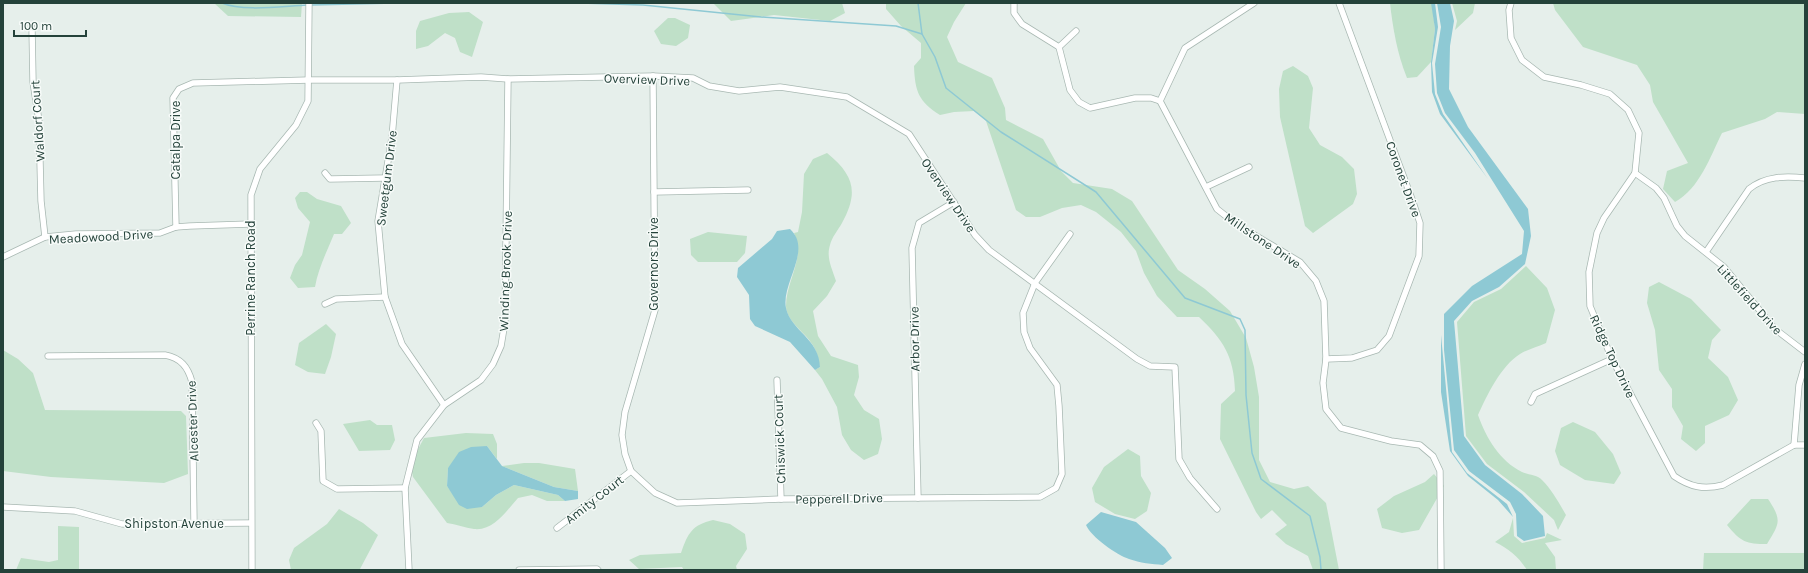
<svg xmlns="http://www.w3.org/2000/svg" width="1808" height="573" viewBox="0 0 1808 573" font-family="Karla,sans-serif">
<rect width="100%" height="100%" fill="#e6efeb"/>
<g fill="#bfe0c8">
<path d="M214,3H302L301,17L228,16Z"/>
<path d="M713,3H842L845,13L830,21L774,15L731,21Z"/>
<path d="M886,3H966L954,22L947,37L958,62L992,78L1005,108L1006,120L1043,139L1061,171L1073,183L1112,189L1132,201L1178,270L1205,289L1230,311L1246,338L1254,367L1259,397V460L1270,482L1294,489L1308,486L1326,503L1339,570H1313L1308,556L1286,544L1275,534L1287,525L1272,510L1261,519L1256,512L1220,439L1221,404L1235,391C1234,356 1223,340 1199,317H1177L1157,296L1144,273L1136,251L1121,232L1096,212L1081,205L1062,208L1040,217H1026L1016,210L986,121L974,111L954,112L940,115C918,101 915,91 914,66L921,58V43L901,26L886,9Z"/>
<path d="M1390,3L1432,4L1435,29L1431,62L1417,77L1407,78C1397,53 1393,29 1390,3Z"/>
<path d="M1452,3H1475L1473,13L1455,30L1457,21Z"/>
<path d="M1553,3H1805V114L1777,112L1765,119L1722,133C1710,157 1700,188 1675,202L1663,189L1667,171L1688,163L1653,102L1650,85L1637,65L1583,47L1555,10Z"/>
<path d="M469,12L483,22L472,57L460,52L455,38L445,33L428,46L416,49V31L420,21L449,13Z"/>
<path d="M668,18H675L690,25L688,38L676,46L661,44L654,31Z"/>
<path d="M1293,66L1308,76L1313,88L1309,128L1320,145L1342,157L1354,169L1357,194L1353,204L1313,233L1305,226L1280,117L1279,89L1283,71Z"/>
<path d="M827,153C854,175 859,192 842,223C838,230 832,237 830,245C826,258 832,268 836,281L827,296L813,311L818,336L831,356L858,365L859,377L854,395L864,410L879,419L882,439L878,454L864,460L851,450L842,435L837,407L822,379L815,370L820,367C818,360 817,350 812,344C805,332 786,321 786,306C786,281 806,257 794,233L798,232L802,212L804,174L813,159Z"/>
<path d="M300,192H307L317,199L341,206L351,223L342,234H334C327,251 318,269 315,287L298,288L290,278L295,265L302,255L310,222L298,208L295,198Z"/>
<path d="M708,232L747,236L745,253L737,262H698L691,255L690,239Z"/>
<path d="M1526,266L1547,288L1555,310L1546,343C1538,347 1528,349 1520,354C1501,366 1487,395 1478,415C1486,438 1500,461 1522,472C1528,475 1538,475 1542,480C1552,490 1559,503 1566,515L1558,530L1554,520L1524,492L1487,464L1466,436L1457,322L1474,302L1501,289Z"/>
<path d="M1659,282L1691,299L1721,330L1712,340L1708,358L1728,377L1738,400L1729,415L1705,426V443L1696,451L1681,439L1683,426L1672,407V389L1659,370L1655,330L1647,303L1649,287Z"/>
<path d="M326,324L336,334L331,357L325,374L308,372L295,365L299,343Z"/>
<path d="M3,350L18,359L33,373L45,410L181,411L186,416L188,474L164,483L51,477L3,471Z"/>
<path d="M370,420L377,425H392L395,440L390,450L359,451L343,424Z"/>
<path d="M1573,422L1595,432L1613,454L1621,473L1614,484L1585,480L1560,465L1555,451L1561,428Z"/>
<path d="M466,433L493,434L497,444V459L487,446L448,468L447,486L452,493L482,507L496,495L514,485L558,495L565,501H547L532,495L518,498C506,511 494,531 474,529C465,528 456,524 447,523L413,477L410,464L424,438Z"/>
<path d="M1128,449L1140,456L1141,476L1151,493L1147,511L1135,519L1115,514L1095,502L1092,488L1104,467Z"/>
<path d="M524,463H539L575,469L578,491L554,487L502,466Z"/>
<path d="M1434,474L1444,486L1419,530L1402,533L1382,528L1377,509L1394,496L1425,482Z"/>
<path d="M1751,499H1768C1782,520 1780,523 1767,544C1746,544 1741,542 1727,525Z"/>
<path d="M339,509L363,523L378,535L360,569L291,570L289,560L294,548L327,524Z"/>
<path d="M1513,518L1514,536L1522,543L1545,538L1547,533L1562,540L1545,543L1555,557L1556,570H1527C1518,556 1509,549 1495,542L1509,532Z"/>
<path d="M713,520L730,524L745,534L747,549L736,566L737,570H684L682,567L639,569L629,560L640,555L681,553C688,533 692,525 713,520Z"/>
<path d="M58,526L79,527V570H16L21,558L49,562L58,560Z"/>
<path d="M1704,553H1805V570H1703Z"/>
</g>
<g fill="#8ec9d4">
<path d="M1431,3H1435L1438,27L1432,63L1435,94L1443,114L1488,179L1440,114L1432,92L1431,62L1435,29Z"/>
<path d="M1437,3H1450L1454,21L1450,46L1449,89L1468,127L1528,209L1531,236L1525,264L1499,287L1472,301L1454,321L1464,436L1485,465L1522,494L1543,516L1545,536L1524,541L1517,536L1516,514L1510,502L1469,471L1454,450L1444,350V314L1472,286L1522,254L1524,231L1475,153L1445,113L1437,93L1435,64L1441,27Z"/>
<path d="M790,229C813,250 781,283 786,308C791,331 819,338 820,367L815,370L790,342L755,326L750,319L749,295L737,277L738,268L772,239L777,231Z"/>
<path d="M1441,335L1452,452L1467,473L1507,504L1513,517L1498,500L1468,476L1450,451L1441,392Z"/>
<path d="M487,446L502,466L554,487L578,491V499L565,501L558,495L514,485L496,495L482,507L467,509L459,505L447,486L448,468L459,452L471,447Z"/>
<path d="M1101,512L1136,522L1165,548L1172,558L1163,565C1152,564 1140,563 1129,559C1117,555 1091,537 1086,525Z"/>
</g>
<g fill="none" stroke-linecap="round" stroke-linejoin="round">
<g stroke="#8ec9d4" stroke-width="1.5">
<path d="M222,3C243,12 283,6 307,5"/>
<path d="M580,3L643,5L761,17L896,26L922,34L935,57L946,88L1001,132L1096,192L1185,298L1240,319L1245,330L1246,395L1252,453L1261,479L1310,516L1320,557L1321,570"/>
<path d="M918,3L922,34"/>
<path d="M311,5L395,3"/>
</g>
<defs>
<g id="minor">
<path d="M1014,3V13L1022,24L1059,47L1070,90L1079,102L1090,108L1135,98H1151L1160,101L1217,209L1236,224L1300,262L1316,281L1324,301L1326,359L1323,383L1326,409L1341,428L1391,441L1420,445L1433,456L1440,471L1441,570"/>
<path d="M1511,3L1509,10L1511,38L1522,60L1544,77L1581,85L1610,94L1628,110L1639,133L1635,173L1604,218L1597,233L1589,272L1590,306L1612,359L1674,476C1690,487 1704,490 1723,485L1794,445H1805"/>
<path d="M32,28L33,82L39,121L41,201L45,237"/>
<path d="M1059,47L1076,31"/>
<path d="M653,76L655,310L625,412L622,435L625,454L631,471L655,493L677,503L781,499L1040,497L1056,488L1062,474L1059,406L1057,385L1030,348L1024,332L1023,313L1035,283L1070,234"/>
<path d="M397,80L392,137L378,221L385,297L402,344L444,405"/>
<path d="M1160,101L1185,48L1254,3"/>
<path d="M325,173L330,179L385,178"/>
<path d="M1635,173L1656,188L1664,198L1677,226L1685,236L1724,267L1775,329L1805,352"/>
<path d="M1206,187L1249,167"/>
<path d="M654,192L748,190"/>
<path d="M176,227L173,98L179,89L193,83L309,80H397L481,77L508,79L653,76L693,78L709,86L739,91L780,87L847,97L909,134L975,235L989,250L1137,359L1150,366L1175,367L1179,459L1190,478L1217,509"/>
<path d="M1706,252L1749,189C1765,176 1785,176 1805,178"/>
<path d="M3,257L45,237L76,234L160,233L176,227L190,226L250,224"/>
<path d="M325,304L336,299L385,297"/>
<path d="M48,356L165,355C181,358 188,367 192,382L194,522"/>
<path d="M1326,359L1352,358L1377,350L1389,336L1419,256L1420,223L1413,202L1339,3"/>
<path d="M777,380L781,499"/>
<path d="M1531,402L1535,394L1612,359"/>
<path d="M316,423L321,431L323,481L337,489L405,488"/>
<path d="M1794,445L1799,385L1805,364"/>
<path d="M918,498L912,248L919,223L954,202"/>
<path d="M3,507L75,511L122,524L251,523"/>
<path d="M557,528L631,471"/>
<path d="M252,570L251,195L260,169L296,125L308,101L309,3"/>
<path d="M409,570L405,488L417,440L444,405L481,380L493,364L501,346L505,322L508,79"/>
<path d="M519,570L597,569L598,570"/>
</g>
</defs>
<use href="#minor" stroke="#a8b8b2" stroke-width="7"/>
<use href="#minor" stroke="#fff" stroke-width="5.5"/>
</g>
<g text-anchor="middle" stroke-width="3" stroke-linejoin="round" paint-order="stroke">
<g font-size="13" fill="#24423a" stroke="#f7fbf9">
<text transform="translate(647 79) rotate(2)" y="5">Overview Drive</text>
<text transform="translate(37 121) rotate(-94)" y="5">Waldorf Court</text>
<text transform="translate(175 140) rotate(-90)" y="5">Catalpa Drive</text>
<text transform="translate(386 178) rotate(-83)" y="5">Sweetgum Drive</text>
<text transform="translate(1404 179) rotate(70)" y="5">Coronet Drive</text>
<text transform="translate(949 195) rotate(56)" y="5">Overview Drive</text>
<text transform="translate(101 236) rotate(-3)" y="5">Meadowood Drive</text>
<text transform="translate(1263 240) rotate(34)" y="5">Millstone Drive</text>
<text transform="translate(653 264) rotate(-90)" y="5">Governors Drive</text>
<text transform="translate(505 271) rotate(-88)" y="5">Winding Brook Drive</text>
<text transform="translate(250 278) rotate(-90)" y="5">Perrine Ranch Road</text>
<text transform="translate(1750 299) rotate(48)" y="5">Littlefield Drive</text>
<text transform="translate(914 339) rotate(-91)" y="5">Arbor Drive</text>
<text transform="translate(1613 356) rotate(65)" y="5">Ridge Top Drive</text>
<text transform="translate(192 421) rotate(-92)" y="5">Alcester Drive</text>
<text transform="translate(779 439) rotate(-92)" y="5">Chiswick Court</text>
<text transform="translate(839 498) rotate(-1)" y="5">Pepperell Drive</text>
<text transform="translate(594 499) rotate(-38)" y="5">Amity Court</text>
<text x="174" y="528">Shipston Avenue</text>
</g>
</g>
<rect width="1808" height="573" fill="none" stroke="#24423a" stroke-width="8"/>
<path d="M14 30v6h72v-6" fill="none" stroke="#24423a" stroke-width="2"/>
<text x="20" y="30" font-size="12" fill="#24423a" stroke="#f7fbf9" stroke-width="3" paint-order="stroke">100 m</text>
</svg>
